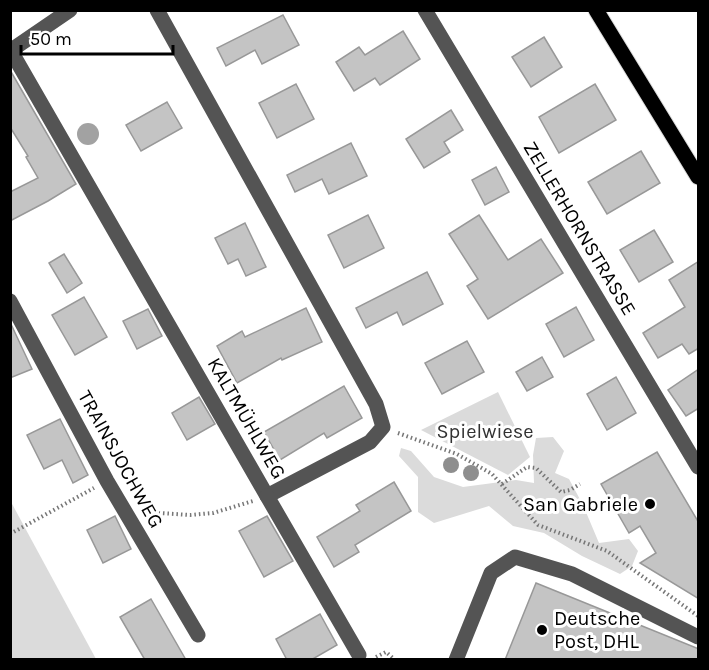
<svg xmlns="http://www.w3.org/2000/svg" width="709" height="670" viewBox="0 0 709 670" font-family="Karla,sans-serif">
<rect width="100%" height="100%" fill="#fff"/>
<g fill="#dbdbdb">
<path d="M498,392L530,457L508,475L421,430Z"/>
<path d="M553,437L564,451L555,473L569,479L583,505L599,543L629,539L638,551L632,566L620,574L582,556L544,533L513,526L489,506L434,523L418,512V477L399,456L401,448L411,451L434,477L463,487L516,480L534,483L533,455L536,438Z"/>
<path d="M10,502H11L96,659H11Z"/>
</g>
<circle fill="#a2a2a2" cx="88" cy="134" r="11"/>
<g fill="#c4c4c4" stroke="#989898" stroke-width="1.5">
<path d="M283,15L299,45L262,64L255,50L226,66L217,48Z"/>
<path d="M403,31L420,59L380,85L375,78L354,91L336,62L359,47L365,55Z"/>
<path d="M544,37L562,67L531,87L512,57Z"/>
<path d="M10,70L76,184L48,201L10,221V192L38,178L26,157L28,156L10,127Z"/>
<path d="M296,84L314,119L277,138L259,103Z"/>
<path d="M595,84L616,120L559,153L539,117Z"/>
<path d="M167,102L182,128L141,151L126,125Z"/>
<path d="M451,110L463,130L444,142L450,152L424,168L406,139Z"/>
<path d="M351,143L367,176L329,194L322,179L295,192L287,175Z"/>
<path d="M641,151L660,183L607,214L588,182Z"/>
<path d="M496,167L509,192L485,205L472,180Z"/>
<path d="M368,215L384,248L344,268L328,235Z"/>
<path d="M479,215L508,260L541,239L563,273L488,319L467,286L478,279L449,234Z"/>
<path d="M245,223L266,267L246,276L238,259L228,264L215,238Z"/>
<path d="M654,230L673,262L639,282L620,250Z"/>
<path d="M64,254L82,283L67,293L49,263Z"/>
<path d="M699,261V348L689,354L682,344L658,358L643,333L685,307L669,280Z"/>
<path d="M427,272L443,304L403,325L397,312L366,328L356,308Z"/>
<path d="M84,297L107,337L75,355L52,315Z"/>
<path d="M576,307L594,340L564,357L546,324Z"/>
<path d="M306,308L322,342L282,360L281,358L237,383L217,346L242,331L245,337Z"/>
<path d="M148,309L162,336L137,349L123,321Z"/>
<path d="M10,322L32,369L10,378Z"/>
<path d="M467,341L484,372L442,394L425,363Z"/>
<path d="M542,357L553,377L527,391L516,372Z"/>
<path d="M699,369V408L686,416L668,390Z"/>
<path d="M616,377L636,413L607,430L587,394Z"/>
<path d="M344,386L362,418L327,438L324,433L280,460L264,432Z"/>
<path d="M199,397L215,424L187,440L172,413Z"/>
<path d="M60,419L88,475L73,483L62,460L44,469L27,435Z"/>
<path d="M657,452L699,523V599L640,563L656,553L640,526L629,533L601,484Z"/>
<path d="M394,482L411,511L355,545L359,552L334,567L317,537L360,511L356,505Z"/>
<path d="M115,516L131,549L103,563L87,530Z"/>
<path d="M267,516L293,561L264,577L239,531Z"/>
<path d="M536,583L699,649V660H505Z"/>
<path d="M151,599L186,660H145L120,617Z"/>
<path d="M320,614L337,645L311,660H287L276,639Z"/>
</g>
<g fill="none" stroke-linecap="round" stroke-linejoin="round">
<defs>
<path id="major" d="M596,10L698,177"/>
</defs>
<use href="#major" stroke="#dbdbdb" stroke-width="17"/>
<g stroke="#767676" stroke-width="4" stroke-dasharray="1.5 3" stroke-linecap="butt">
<path d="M398,433L457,454L492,474L538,525L607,551L698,616"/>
<path d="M502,484L527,467L536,468L561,492L570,490L580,484"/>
<path d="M145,512L190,515L213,513L253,501"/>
<path d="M10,534L94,488"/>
<path d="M376,657L386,652L395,660"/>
</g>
<g stroke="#545454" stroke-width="15">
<path d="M425,10L698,467"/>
<path d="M10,51L70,10"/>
<path d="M11,51L267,496L370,442L383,427L376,404L157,10"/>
<path d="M10,301L107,481L198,635"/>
<path d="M267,496L359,655"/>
<path d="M456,660L491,573L515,557L572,574L698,637"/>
</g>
<use href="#major" stroke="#000" stroke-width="15"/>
</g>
<g fill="#8e8e8e">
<circle cx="451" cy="465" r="8"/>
<circle cx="471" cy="473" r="8"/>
</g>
<g fill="#000" stroke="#fff" stroke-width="2">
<circle cx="650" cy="504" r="6"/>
<circle cx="542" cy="630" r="6"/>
</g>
<g text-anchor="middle" stroke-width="6" stroke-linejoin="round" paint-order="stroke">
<g font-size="20" fill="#000" stroke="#fff">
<text transform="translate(580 228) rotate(59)" y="7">ZELLERHORNSTRASSE</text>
<text transform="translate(247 418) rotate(60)" y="7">KALTMÜHLWEG</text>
<text transform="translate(121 459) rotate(61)" y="7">TRAINSJOCHWEG</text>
</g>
<g font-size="20" fill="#323232" stroke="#fff">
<text x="485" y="438">Spielwiese</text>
</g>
<g font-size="20" fill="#000" stroke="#fff" text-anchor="end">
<text x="638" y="511">San Gabriele</text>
<text x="554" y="625" text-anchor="start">Deutsche<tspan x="554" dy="23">Post, DHL</tspan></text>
</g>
</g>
<rect width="709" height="670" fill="none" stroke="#000000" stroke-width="24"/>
<path d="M21 45v9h152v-9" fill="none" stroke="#000000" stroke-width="3"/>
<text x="30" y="45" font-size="18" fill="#000000" stroke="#ffffff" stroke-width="4.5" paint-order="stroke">50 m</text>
</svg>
